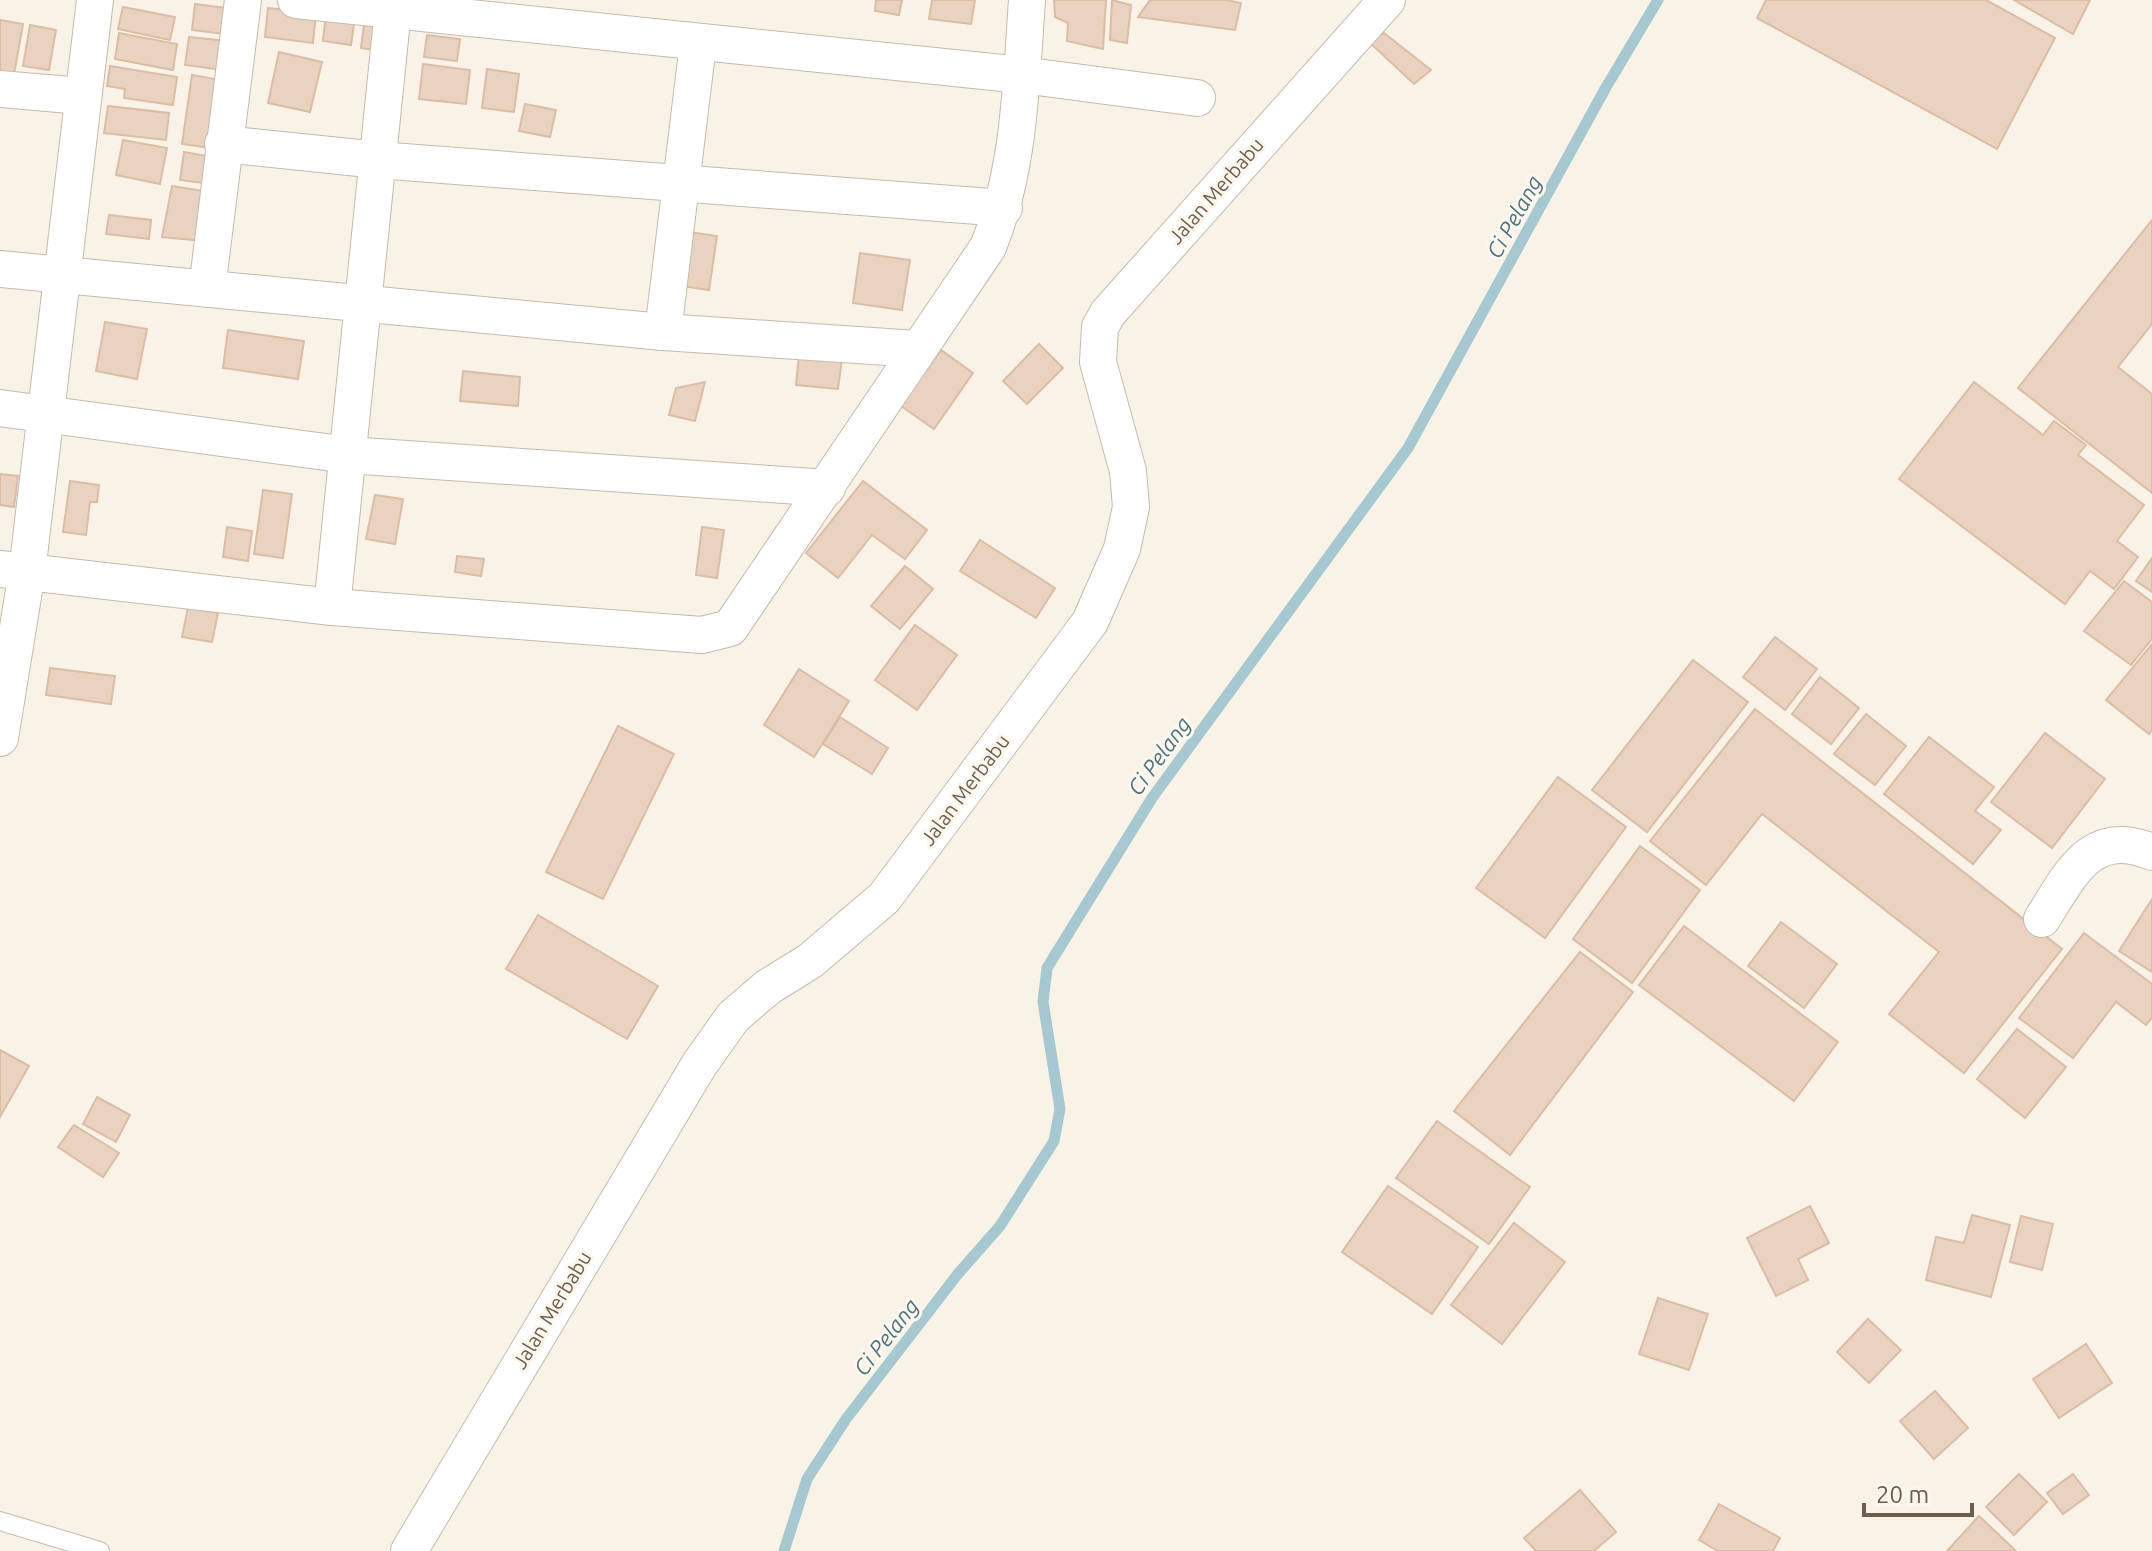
<svg xmlns="http://www.w3.org/2000/svg" width="2152" height="1551" viewBox="0 0 2152 1551" font-family="Ubuntu,sans-serif">
<rect width="100%" height="100%" fill="#f9f3e7"/>
<g fill="none" stroke-linecap="round" stroke-linejoin="round">
<path stroke="#a6c8d1" stroke-width="11" d="M784,1551L807,1479L846,1419L957,1275L1000,1226L1054,1141L1060,1109L1043,1002L1047,968L1152,798L1408,448L1605,89L1658,0"/>
</g>
<g fill="#e9d3c0" stroke="#dbbda5" stroke-width="2">
<path d="M876,0H902L899,15L875,11Z"/>
<path d="M932,0H975L971,24L929,19Z"/>
<path d="M1054,0H1106L1103,49L1067,41L1068,23L1055,17Z"/>
<path d="M1112,0L1131,5L1127,43L1110,40Z"/>
<path d="M1150,0H1226L1241,3L1235,30L1138,17Z"/>
<path d="M1766,0H1986L2055,38L1997,149L1757,18Z"/>
<path d="M2014,0H2090L2073,34Z"/>
<path d="M195,4L235,9L231,35L192,30Z"/>
<path d="M123,7L175,17L170,40L118,29Z"/>
<path d="M268,8L316,13L313,43L265,37Z"/>
<path d="M326,13L355,17L351,45L323,41Z"/>
<path d="M365,17L384,19L379,51L361,48Z"/>
<path d="M0,20L23,24L13,80L0,78Z"/>
<path d="M30,25L56,30L49,70L23,66Z"/>
<path d="M119,33L177,44L173,70L115,59Z"/>
<path d="M1384,33L1431,70L1414,84L1369,42Z"/>
<path d="M427,35L460,39L457,61L424,57Z"/>
<path d="M189,37L227,41L223,70L185,65Z"/>
<path d="M279,52L322,62L310,112L268,103Z"/>
<path d="M423,64L470,70L466,104L419,99Z"/>
<path d="M110,66L177,77L173,105L124,98L125,89L107,86Z"/>
<path d="M487,69L519,74L514,112L482,108Z"/>
<path d="M192,75L221,80L211,148L182,144Z"/>
<path d="M525,104L556,110L550,137L519,131Z"/>
<path d="M108,106L169,113L166,140L104,133Z"/>
<path d="M123,140L167,148L160,184L116,175Z"/>
<path d="M184,152L207,156L203,183L180,180Z"/>
<path d="M172,186L210,192L203,241L162,237Z"/>
<path d="M109,215L151,220L149,239L106,234Z"/>
<path d="M2152,220V324L2118,367L2152,394V493L2018,388Z"/>
<path d="M689,232L717,236L709,290L681,286Z"/>
<path d="M860,253L910,260L902,310L853,303Z"/>
<path d="M105,322L147,329L137,379L96,371Z"/>
<path d="M228,330L304,341L298,379L223,368Z"/>
<path d="M1039,344L1063,368L1027,404L1003,381Z"/>
<path d="M927,350L936,357L941,350L973,373L934,429L901,406Z"/>
<path d="M799,354L842,359L838,389L796,385Z"/>
<path d="M463,371L520,377L518,406L460,401Z"/>
<path d="M705,382L695,421L669,415L676,388Z"/>
<path d="M1974,382L2043,435L2054,421L2086,445L2078,455L2144,505L2117,541L2138,557L2114,589L2090,571L2065,604L1899,479Z"/>
<path d="M0,474L18,476L14,507L0,505Z"/>
<path d="M70,481L99,485L97,502H90L86,535L63,532Z"/>
<path d="M863,481L927,530L905,559L872,535L838,578L806,553Z"/>
<path d="M263,490L292,494L283,558L254,554Z"/>
<path d="M375,495L403,499L395,544L366,539Z"/>
<path d="M227,527L252,531L248,561L223,557Z"/>
<path d="M702,527L724,530L717,578L696,575Z"/>
<path d="M980,540L1055,588L1036,618L960,571Z"/>
<path d="M457,556L484,559L481,576L455,572Z"/>
<path d="M2152,558V592L2136,581Z"/>
<path d="M905,566L933,589L900,629L871,606Z"/>
<path d="M2124,581L2152,602V639L2131,665L2084,631Z"/>
<path d="M188,607L218,613L212,642L182,637Z"/>
<path d="M915,625L957,655L917,710L875,680Z"/>
<path d="M1775,637L1817,669L1785,710L1743,677Z"/>
<path d="M2152,644V730L2149,734L2106,700Z"/>
<path d="M1693,660L1748,702L1647,832L1592,790Z"/>
<path d="M50,668L115,676L111,704L46,695Z"/>
<path d="M799,669L849,701L814,757L764,725Z"/>
<path d="M1820,677L1859,708L1831,744L1792,714Z"/>
<path d="M1755,709L2062,949L1964,1073L1889,1014L1939,952L1762,814L1706,885L1650,841Z"/>
<path d="M1866,714L1906,746L1875,785L1834,754Z"/>
<path d="M840,717L888,748L872,774L823,744Z"/>
<path d="M618,726L674,754L603,899L546,872Z"/>
<path d="M2045,733L2105,779L2052,848L1991,802Z"/>
<path d="M1929,737L1994,787L1975,811L2001,830L1973,864L1884,794Z"/>
<path d="M1558,777L1626,827L1545,938L1476,888Z"/>
<path d="M1640,846L1700,890L1632,983L1573,939Z"/>
<path d="M2152,899V972L2119,951Z"/>
<path d="M538,915L658,986L627,1039L506,969Z"/>
<path d="M1781,922L1837,964L1804,1008L1748,966Z"/>
<path d="M1684,926L1838,1042L1794,1101L1639,985Z"/>
<path d="M2084,933L2152,984V1018L2146,1025L2116,1002L2073,1058L2019,1018Z"/>
<path d="M1580,952L1633,992L1510,1155L1454,1111Z"/>
<path d="M2017,1029L2066,1067L2025,1118L1977,1079Z"/>
<path d="M0,1050L29,1066L0,1117Z"/>
<path d="M97,1097L130,1115L116,1142L83,1124Z"/>
<path d="M1437,1121L1530,1187L1489,1244L1396,1178Z"/>
<path d="M74,1125L119,1153L103,1177L58,1147Z"/>
<path d="M1388,1186L1478,1247L1432,1314L1342,1252Z"/>
<path d="M1810,1206L1829,1243L1798,1259L1808,1280L1776,1296L1747,1238Z"/>
<path d="M1972,1215L2010,1225L1991,1297L1926,1280L1936,1237L1964,1243Z"/>
<path d="M2021,1216L2053,1224L2042,1270L2010,1262Z"/>
<path d="M1514,1223L1565,1262L1502,1344L1451,1305Z"/>
<path d="M1658,1298L1708,1314L1689,1370L1639,1354Z"/>
<path d="M1868,1319L1901,1350L1869,1383L1837,1352Z"/>
<path d="M2086,1344L2112,1383L2059,1418L2033,1379Z"/>
<path d="M1935,1391L1968,1428L1934,1459L1900,1421Z"/>
<path d="M2019,1474L2047,1502L2014,1535L1986,1507Z"/>
<path d="M2073,1474L2089,1495L2063,1514L2047,1493Z"/>
<path d="M1580,1490L1616,1532L1594,1551H1536L1524,1538Z"/>
<path d="M1719,1504L1780,1538L1773,1551H1718L1699,1540Z"/>
<path d="M1979,1516L2016,1551H1947Z"/>
</g>
<g fill="none" stroke-linecap="round" stroke-linejoin="round">
<defs>
<path id="lane" d="M0,1521L100,1551"/>
<g id="street">
<path d="M296,0L1022,75L1197,98"/>
<path d="M0,89L82,96"/>
<path d="M223,144L378,160L1004,208"/>
<path d="M0,269L663,332L917,349"/>
<path d="M207,289L243,0"/>
<path d="M663,332L698,44"/>
<path d="M0,408L348,455L827,488"/>
<path d="M0,569L332,607L702,635L730,628L988,247C1020,169 1021,83 1027,0"/>
<path d="M332,607L394,0"/>
<path d="M0,738L27,572L95,0"/>
<path d="M2042,919C2071,874 2090,827 2152,852"/>
<path d="M409,1551L699,1065L733,1017L768,987L810,961L884,898L1090,622L1122,549L1131,507L1128,471L1098,362L1100,327L1108,313L1387,0"/>
</g>
</defs>
<use href="#lane" stroke="#c7baad" stroke-width="20"/>
<use href="#street" stroke="#c7baad" stroke-width="38"/>
<use href="#lane" stroke="#fff" stroke-width="18"/>
<use href="#street" stroke="#fff" stroke-width="36"/>
</g>
<g text-anchor="middle" stroke-width="6" stroke-linejoin="round" paint-order="stroke">
<g font-size="20" fill="#6f5c4f" stroke="#fcf7ed">
<text transform="translate(1216 191) rotate(-49)" y="7">Jalan Merbabu</text>
<text transform="translate(965 790) rotate(-53)" y="7">Jalan Merbabu</text>
<text transform="translate(552 1310) rotate(-59)" y="7">Jalan Merbabu</text>
</g>
<g font-size="22" font-style="italic" fill="#4c7480" stroke="#fcf7ed">
<text transform="translate(1514 217) rotate(-61)" y="8">Ci Pelang</text>
<text transform="translate(1159 756) rotate(-54)" y="8">Ci Pelang</text>
<text transform="translate(886 1337) rotate(-52)" y="8">Ci Pelang</text>
</g>
</g>
<path d="M1864 1503v12h108v-12" fill="none" stroke="#6f5c4f" stroke-width="4"/>
<text x="1876" y="1503" font-size="24" fill="#6f5c4f" stroke="#fcf7ed" stroke-width="6" paint-order="stroke">20 m</text>
</svg>
